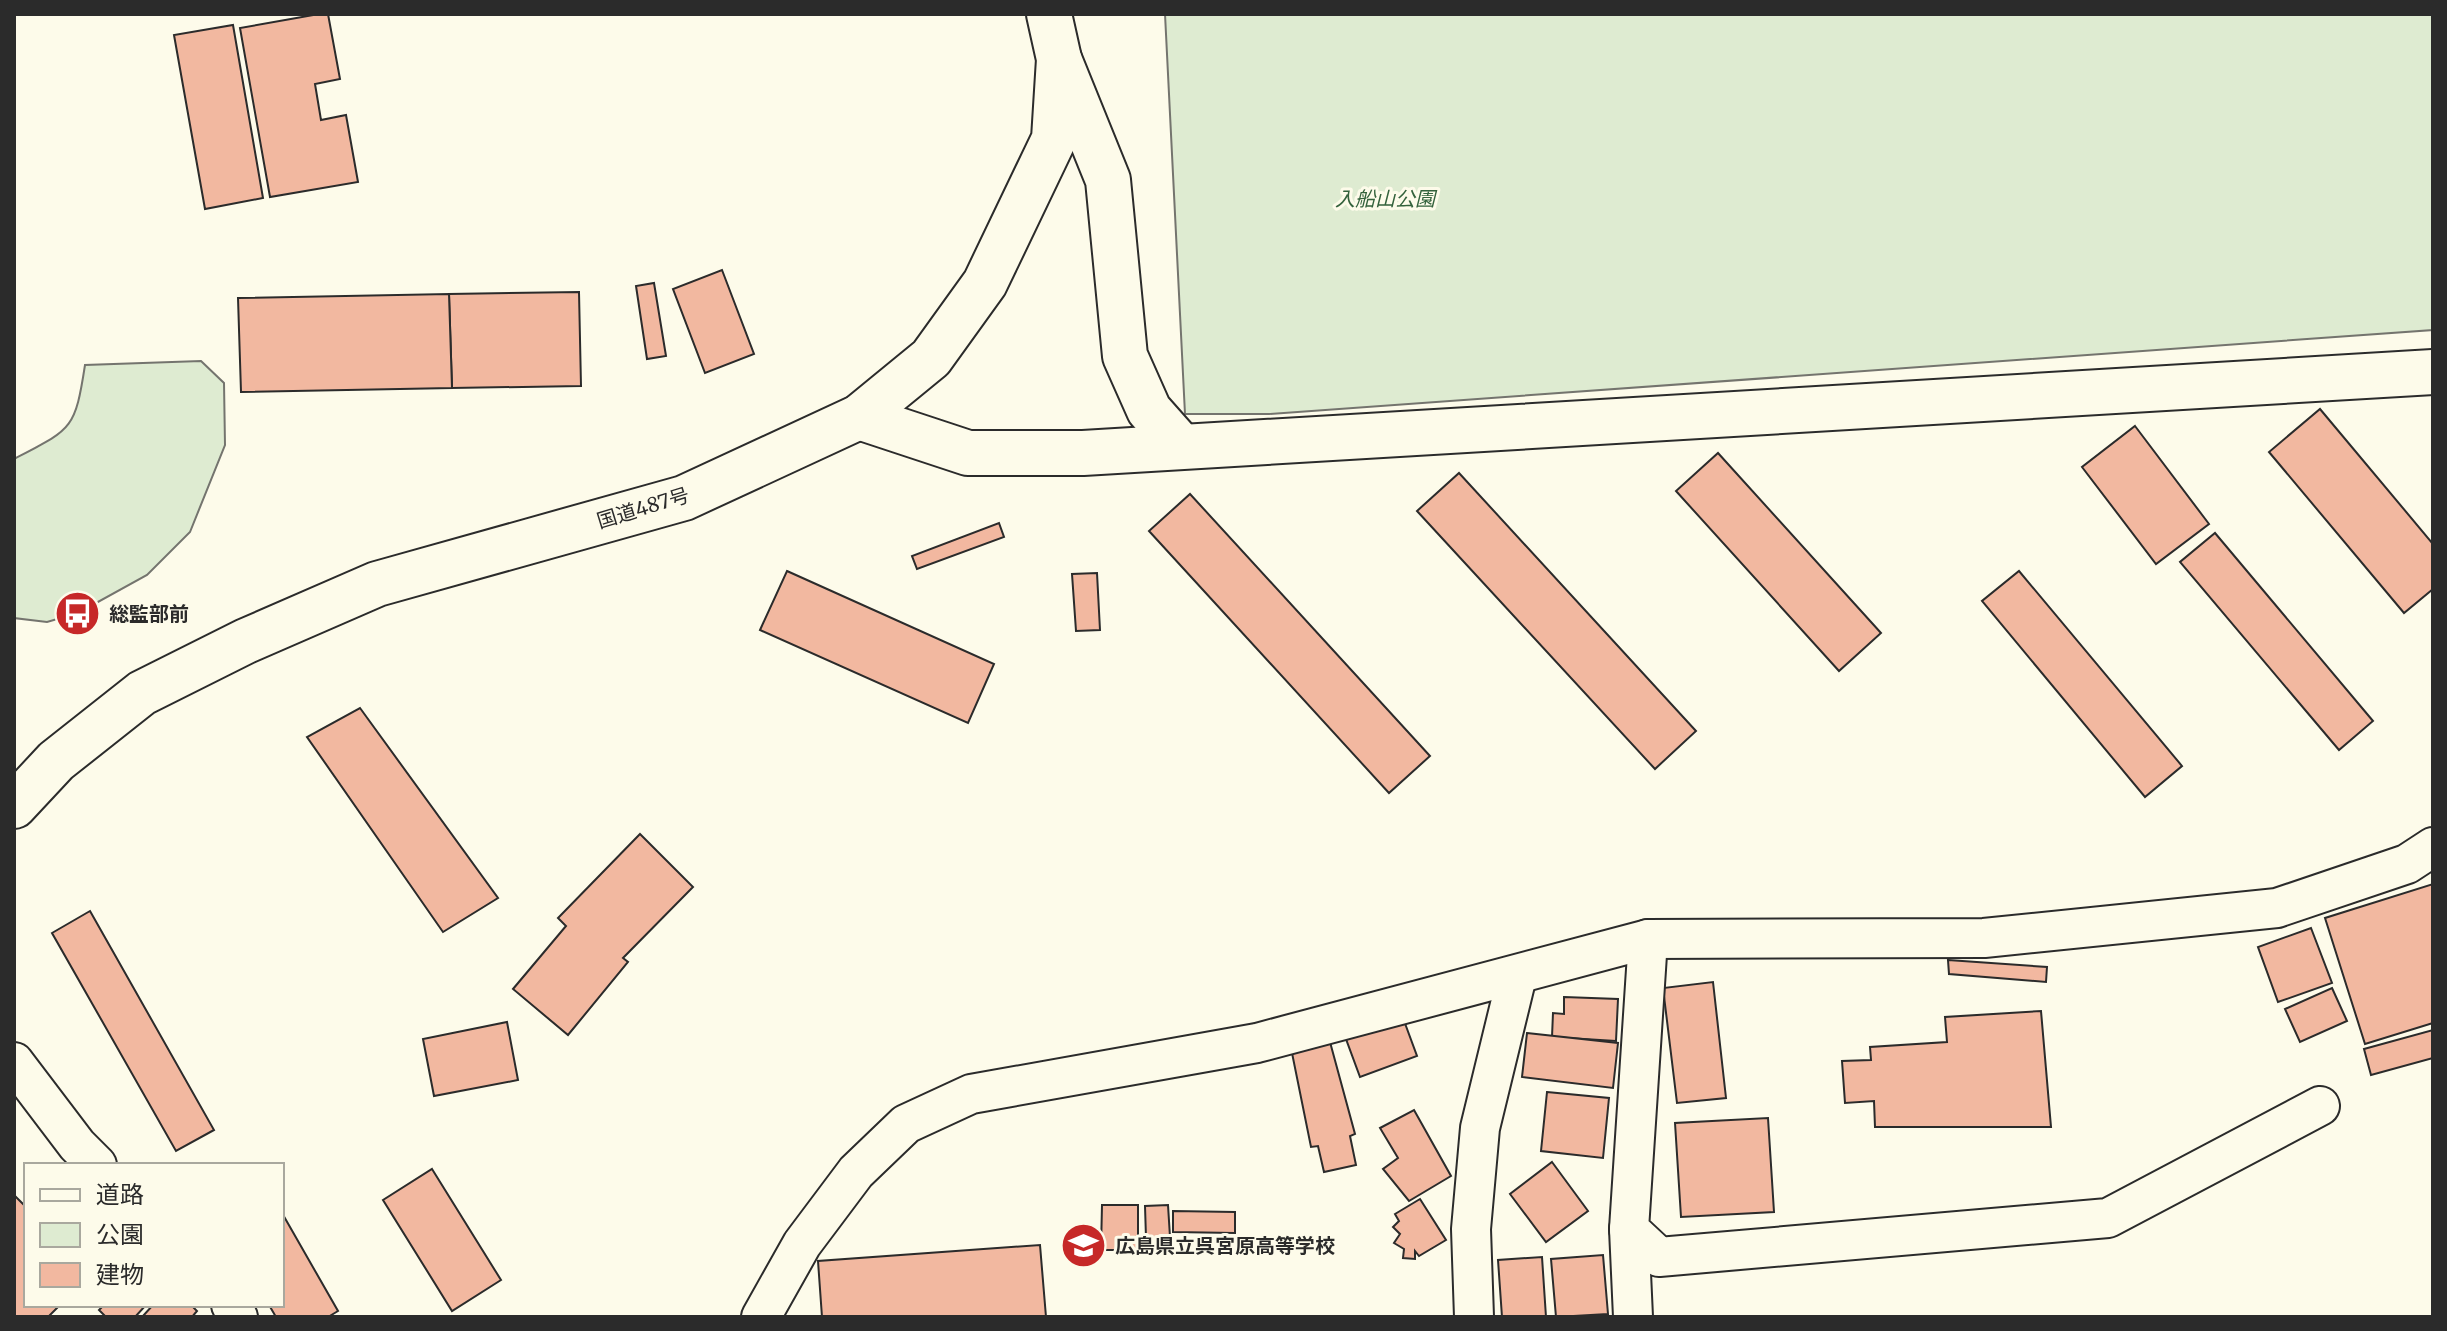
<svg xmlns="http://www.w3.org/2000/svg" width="2447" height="1331" viewBox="0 0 2447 1331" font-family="Merriweather,'Noto Sans JP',serif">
<rect width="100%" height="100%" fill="#fdfbea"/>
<g fill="#deebd1" stroke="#74746e" stroke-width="2">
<path d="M1165,14H2433V330L1269,414H1185Z"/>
<path d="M201,361L224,383L225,445L190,532L147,575L78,613L47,622L14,618V459C72,429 75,430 85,365Z"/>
</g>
<g fill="#f2b8a0" stroke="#2b2b2b" stroke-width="2">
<path d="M319,14H328L340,79L315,84L321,120L346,115L358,182L270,197L240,28Z"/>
<path d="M233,25L263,198L205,209L174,35Z"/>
<path d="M722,270L754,354L705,373L673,289Z"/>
<path d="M654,283L666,356L647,359L636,286Z"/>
<path d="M579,292L581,386L452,388L449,294Z"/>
<path d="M449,294L452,388L241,392L238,298Z"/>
<path d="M2320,409L2433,544V589L2404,613L2269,452Z"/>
<path d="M2135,426L2209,524L2156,564L2082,467Z"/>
<path d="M1718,453L1881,633L1839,671L1676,491Z"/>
<path d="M1459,473L1696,731L1655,769L1417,511Z"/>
<path d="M1190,494L1430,756L1389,793L1149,531Z"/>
<path d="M999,523L1004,537L917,569L912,556Z"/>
<path d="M2215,533L2373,721L2339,750L2180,562Z"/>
<path d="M787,571L994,664L968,723L760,630Z"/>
<path d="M2019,571L2182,766L2145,797L1982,601Z"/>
<path d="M1097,573L1100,630L1076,631L1072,574Z"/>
<path d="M360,708L498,898L443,932L307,737Z"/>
<path d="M640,834L693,887L623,958L628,962L568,1035L513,989L566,926L558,918Z"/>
<path d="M2433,884V1023L2365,1044L2325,918Z"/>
<path d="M90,911L214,1130L176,1151L52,933Z"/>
<path d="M2311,928L2332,983L2278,1002L2258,947Z"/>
<path d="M1948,960L2047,967L2046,982L1949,974Z"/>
<path d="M1713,982L1726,1098L1677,1103L1663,988Z"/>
<path d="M2332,988L2347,1021L2300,1042L2285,1009Z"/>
<path d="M1564,997L1618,999L1616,1041L1552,1037L1553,1013L1564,1014Z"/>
<path d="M2041,1011L2051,1127H1875L1874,1101L1845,1103L1842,1061L1871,1060L1870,1047L1947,1042L1945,1017Z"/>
<path d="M1403,1018L1417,1056L1360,1077L1346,1039Z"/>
<path d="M507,1022L518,1080L434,1096L423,1039Z"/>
<path d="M2433,1030V1058L2371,1075L2364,1049Z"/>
<path d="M1527,1033L1618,1043L1613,1088L1522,1077Z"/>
<path d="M1330,1042L1355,1134L1350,1136L1356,1165L1324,1172L1318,1146L1311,1147L1292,1053Z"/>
<path d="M1547,1092L1609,1098L1603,1158L1541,1151Z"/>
<path d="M1414,1110L1451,1176L1409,1201L1383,1169L1398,1158L1380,1128Z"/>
<path d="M1768,1118L1774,1212L1681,1217L1675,1123Z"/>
<path d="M1552,1162L1588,1211L1546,1242L1510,1194Z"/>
<path d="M432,1169L501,1280L452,1311L383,1200Z"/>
<path d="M14,1195L26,1207V1305H60L48,1317H14Z"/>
<path d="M1420,1199L1446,1240L1419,1256L1415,1251V1259L1403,1258L1404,1249L1394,1243L1400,1234L1393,1227L1399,1221L1395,1214Z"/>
<path d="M1102,1205H1138V1250H1101Z"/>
<path d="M1168,1205L1170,1237L1146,1238L1145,1206Z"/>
<path d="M1173,1211L1235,1212V1233L1173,1232Z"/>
<path d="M282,1213L338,1311L328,1317H276L269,1305H282Z"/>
<path d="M1040,1245L1046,1317H822L818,1261Z"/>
<path d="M1603,1255L1608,1314L1556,1317L1551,1259Z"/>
<path d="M1542,1257L1546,1317H1502L1498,1260Z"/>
<path d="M104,1305H146L135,1317H106L99,1310Z"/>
<path d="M153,1305H191L197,1311L192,1317H142Z"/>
</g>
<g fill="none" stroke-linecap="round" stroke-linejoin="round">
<defs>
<g id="street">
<path d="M1648,939L1629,1229L1659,1257L2108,1218L2320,1106"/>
<path d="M14,1062L77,1145L97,1165"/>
<path d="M1629,1229L1633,1317"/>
<path d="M231,1305L238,1317"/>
<path d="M761,1317L802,1244L856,1172L906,1124L971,1094L1257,1043L1648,939L1984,938L2277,908L2407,864L2433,847"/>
<path d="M1474,1317L1471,1229L1480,1128L1517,976"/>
</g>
<g id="secondary">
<path d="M1059,59L1108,180L1125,356L1149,410L1180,445"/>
<path d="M859,417L968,453H1083L2433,372"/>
</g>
<path id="highway" d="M14,806L56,761L142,693L246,641L377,584L684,498L859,417L931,358L985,283L1054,139L1059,59L1049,14"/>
</defs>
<use href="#street" stroke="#2b2b2b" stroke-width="42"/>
<use href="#secondary" stroke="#2b2b2b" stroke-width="48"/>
<use href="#highway" stroke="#2b2b2b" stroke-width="48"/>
<use href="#street" stroke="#fdfbea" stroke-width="38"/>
<use href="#secondary" stroke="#fdfbea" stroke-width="44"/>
<use href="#highway" stroke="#fdfbea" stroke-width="44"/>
</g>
<defs>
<symbol id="bus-disc" viewBox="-11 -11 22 22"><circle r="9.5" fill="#c62828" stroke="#fdfbea"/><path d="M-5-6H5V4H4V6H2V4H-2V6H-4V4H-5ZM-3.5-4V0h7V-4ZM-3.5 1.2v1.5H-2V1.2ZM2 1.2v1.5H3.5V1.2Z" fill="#fff"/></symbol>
<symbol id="school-disc" viewBox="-11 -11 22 22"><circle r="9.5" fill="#c62828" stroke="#fdfbea"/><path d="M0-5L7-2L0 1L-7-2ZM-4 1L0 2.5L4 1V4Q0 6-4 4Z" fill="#fff"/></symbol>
</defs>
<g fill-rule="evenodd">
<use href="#bus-disc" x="52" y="588" width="51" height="51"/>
<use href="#school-disc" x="1058" y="1220" width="51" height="51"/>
</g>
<g text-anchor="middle" stroke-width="6" stroke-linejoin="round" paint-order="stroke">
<g font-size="20" font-style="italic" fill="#34623c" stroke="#fdfbea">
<text x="1385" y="206">入船山公園</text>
</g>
<g font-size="20" fill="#2b2b2b" stroke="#fdfbea">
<text transform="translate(643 508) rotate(-17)" y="7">国道487号</text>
</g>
<g font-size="20" font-weight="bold" fill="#2b2b2b" stroke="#fdfbea" text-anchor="start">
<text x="109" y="621">総監部前</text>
<text x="1115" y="1253">広島県立呉宮原高等学校</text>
</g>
</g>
<rect width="2447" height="1331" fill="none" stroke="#2b2b2b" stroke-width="32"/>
<rect x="24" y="1163" width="260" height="144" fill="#fdfbea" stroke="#a9a89e" stroke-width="2"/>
<rect x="40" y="1189" width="40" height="12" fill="#fdfbea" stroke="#a9a89e" stroke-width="2"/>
<text x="96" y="1203" font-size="24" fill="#2b2b2b">道路</text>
<rect x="40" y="1223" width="40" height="24" fill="#deebd1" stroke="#a9a89e" stroke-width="2"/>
<text x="96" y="1243" font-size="24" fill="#2b2b2b">公園</text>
<rect x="40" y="1263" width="40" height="24" fill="#f2b8a0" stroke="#a9a89e" stroke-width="2"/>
<text x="96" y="1283" font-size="24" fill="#2b2b2b">建物</text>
</svg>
